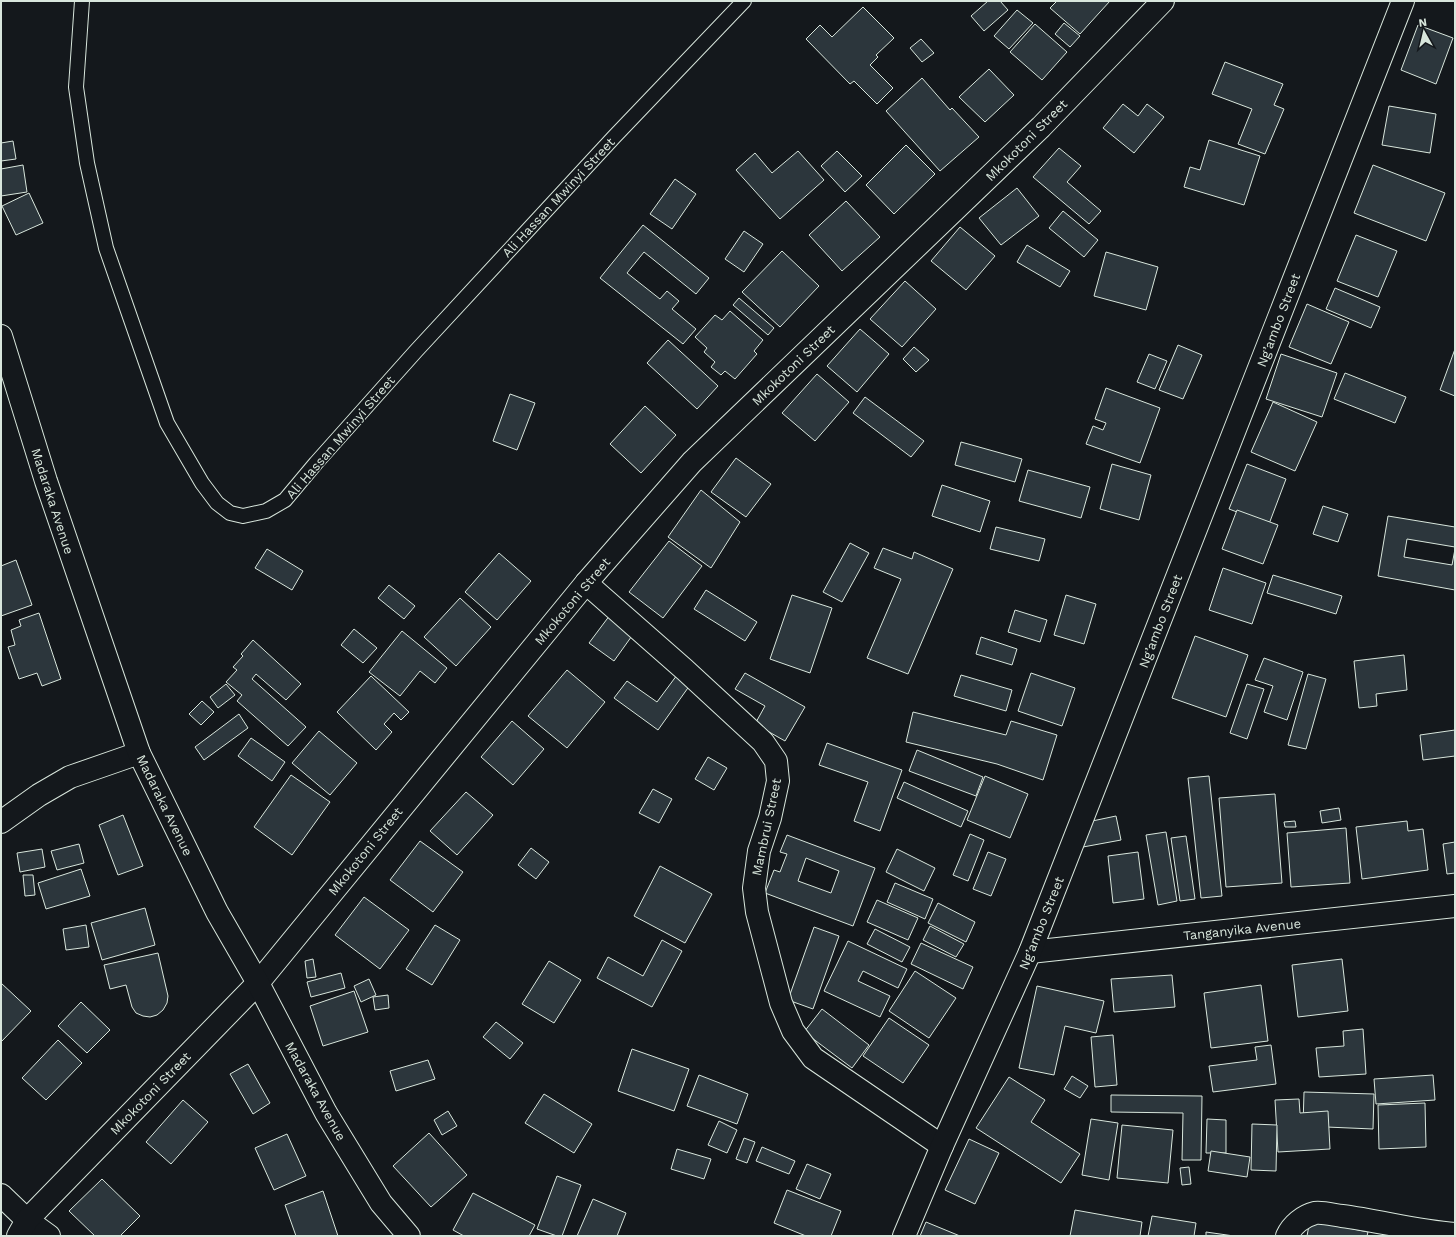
<svg xmlns="http://www.w3.org/2000/svg" width="1456" height="1237" viewBox="0 0 1456 1237" font-family="'Work Sans',sans-serif">
<rect width="100%" height="100%" fill="#14181c"/>
<g fill="#2c363c" stroke="#d8e6dc" fill-rule="evenodd">
<path d="M988,1H1000L1008,10L984,31L971,16Z"/>
<path d="M1057,1H1110L1080,34L1050,8Z"/>
<path d="M863,7L894,38L876,55L878,57L870,65L893,88L877,104L854,81L850,84L806,39L820,25L832,37Z"/>
<path d="M1017,10L1033,23L1009,49L994,36Z"/>
<path d="M1064,23L1080,36L1070,47L1055,34Z"/>
<path d="M1035,24L1067,52L1042,80L1010,52Z"/>
<path d="M1418,25L1453,38L1436,84L1401,70Z"/>
<path d="M921,39L934,53L922,62L910,48Z"/>
<path d="M1225,62L1283,84L1274,105L1284,109L1265,154L1238,144L1252,109L1212,94Z"/>
<path d="M989,69L1014,95L985,122L959,97Z"/>
<path d="M922,78L950,110L952,108L979,137L940,171L886,111Z"/>
<path d="M1123,104L1138,116L1147,104L1164,117L1134,153L1103,128Z"/>
<path d="M1389,106L1436,114L1430,153L1382,145Z"/>
<path d="M1209,140L1260,156L1244,205L1184,187L1190,167L1200,170Z"/>
<path d="M13,141L16,159L1,161V143Z"/>
<path d="M906,145L935,174L894,214L866,185Z"/>
<path d="M1059,148L1081,166L1067,182L1101,211L1089,224L1033,177Z"/>
<path d="M798,151L824,180L780,219L736,170L755,153L772,173Z"/>
<path d="M837,151L862,176L845,192L821,166Z"/>
<path d="M23,165L27,192L1,196V169Z"/>
<path d="M1373,165L1445,193L1426,241L1354,213Z"/>
<path d="M675,179L696,194L672,229L650,214Z"/>
<path d="M1017,188L1039,216L1001,245L979,218Z"/>
<path d="M29,193L43,223L16,235L2,206Z"/>
<path d="M846,201L880,237L842,271L809,235Z"/>
<path d="M1063,211L1098,240L1084,257L1049,228Z"/>
<path d="M643,225L709,278L696,294L644,252L627,273L660,299L667,291L679,301L672,309L696,329L683,344L600,278Z"/>
<path d="M960,227L995,256L966,290L931,261Z"/>
<path d="M744,231L763,244L744,272L725,259Z"/>
<path d="M1356,235L1397,251L1378,297L1337,281Z"/>
<path d="M1027,245L1070,271L1060,287L1017,262Z"/>
<path d="M782,251L819,286L780,327L742,292Z"/>
<path d="M1106,252L1158,267L1146,310L1094,296Z"/>
<path d="M905,281L936,309L902,347L870,319Z"/>
<path d="M1335,288L1380,307L1371,328L1326,309Z"/>
<path d="M739,298L774,328L768,335L733,305Z"/>
<path d="M1307,304L1349,322L1331,364L1289,347Z"/>
<path d="M730,311L763,340L754,351L757,354L735,379L725,371L721,375L711,367L715,362L704,352L707,348L695,337L715,315L722,320Z"/>
<path d="M860,329L889,354L857,392L827,366Z"/>
<path d="M668,340L718,386L697,409L647,363Z"/>
<path d="M1178,345L1202,355L1183,399L1159,390Z"/>
<path d="M914,347L929,360L916,372L903,359Z"/>
<path d="M1455,349V396L1440,390Z"/>
<path d="M1149,354L1167,361L1155,389L1137,382Z"/>
<path d="M1281,354L1337,373L1322,417L1266,399Z"/>
<path d="M1345,373L1406,397L1395,423L1334,399Z"/>
<path d="M817,374L849,402L815,441L782,413Z"/>
<path d="M1106,388L1160,408L1140,463L1086,444L1093,426L1103,430L1106,423L1095,419Z"/>
<path d="M510,394L535,403L517,450L493,441Z"/>
<path d="M865,397L924,441L911,457L853,413Z"/>
<path d="M1273,402L1317,422L1295,471L1251,452Z"/>
<path d="M645,406L676,435L641,473L610,444Z"/>
<path d="M961,442L1022,459L1015,482L955,465Z"/>
<path d="M736,458L771,484L746,517L711,492Z"/>
<path d="M1112,464L1151,475L1139,520L1100,509Z"/>
<path d="M1247,464L1286,479L1269,524L1229,509Z"/>
<path d="M1028,470L1090,487L1081,518L1019,501Z"/>
<path d="M942,485L990,501L980,532L932,516Z"/>
<path d="M701,490L740,522L711,568L668,537Z"/>
<path d="M1323,506L1348,514L1338,542L1313,534Z"/>
<path d="M1237,510L1278,525L1263,564L1222,549Z"/>
<path d="M1388,516L1455,527V547L1407,539L1404,557L1452,565L1455,549V590L1378,576Z"/>
<path d="M996,527L1045,539L1039,561L990,549Z"/>
<path d="M669,541L702,566L663,618L629,592Z"/>
<path d="M850,543L869,553L842,602L823,592Z"/>
<path d="M883,548L912,559L914,552L953,569L908,674L867,658L901,579L874,568Z"/>
<path d="M267,549L303,571L292,590L255,568Z"/>
<path d="M499,553L531,581L497,620L465,592Z"/>
<path d="M16,560L32,605L1,616V566Z"/>
<path d="M1223,568L1266,583L1252,624L1209,610Z"/>
<path d="M1273,575L1342,596L1336,614L1267,593Z"/>
<path d="M389,585L415,606L404,619L378,598Z"/>
<path d="M706,590L757,622L745,641L694,609Z"/>
<path d="M792,595L832,608L810,673L770,659Z"/>
<path d="M1066,595L1096,604L1084,644L1054,635Z"/>
<path d="M460,598L491,627L456,666L424,637Z"/>
<path d="M1015,610L1047,620L1040,642L1008,632Z"/>
<path d="M39,613L61,679L42,686L37,673L19,679L8,647L15,645L11,630L21,626L19,620Z"/>
<path d="M610,615L634,633L614,661L589,643Z"/>
<path d="M354,629L377,648L363,663L341,645Z"/>
<path d="M402,631L447,668L435,683L420,671L400,696L369,672Z"/>
<path d="M1195,636L1248,655L1226,717L1172,698Z"/>
<path d="M981,637L1017,649L1012,665L976,654Z"/>
<path d="M253,640L301,684L286,700L256,674L252,679L306,727L288,746L237,701L242,695L226,682L237,670L233,667L243,656L241,654Z"/>
<path d="M1404,655L1407,690L1376,694L1377,706L1359,708L1354,661Z"/>
<path d="M1264,658L1303,672L1287,720L1264,712L1273,686L1255,680Z"/>
<path d="M567,670L605,702L567,748L528,716Z"/>
<path d="M745,673L805,707L785,741L755,724L765,706L735,689Z"/>
<path d="M1031,673L1075,688L1062,726L1018,711Z"/>
<path d="M1308,674L1326,679L1306,749L1288,745Z"/>
<path d="M677,675L690,685L658,730L614,698L627,681L657,702Z"/>
<path d="M961,675L1012,690L1006,711L954,696Z"/>
<path d="M371,676L409,712L401,720L394,713L384,724L392,732L376,750L337,712Z"/>
<path d="M226,684L235,695L218,708L210,697Z"/>
<path d="M1247,684L1264,689L1247,739L1230,733Z"/>
<path d="M202,701L214,712L201,725L189,714Z"/>
<path d="M913,712L1006,735L1011,721L1057,735L1043,780L997,764L906,742Z"/>
<path d="M239,714L248,728L204,760L195,747Z"/>
<path d="M512,721L544,749L513,785L481,757Z"/>
<path d="M1455,730V756L1423,760L1420,735Z"/>
<path d="M319,731L357,763L330,795L292,763Z"/>
<path d="M251,738L285,762L272,781L238,756Z"/>
<path d="M827,743L902,770L880,831L854,821L868,782L819,765Z"/>
<path d="M917,750L983,777L976,796L909,771Z"/>
<path d="M708,757L727,768L714,790L695,779Z"/>
<path d="M291,775L330,802L292,855L254,827Z"/>
<path d="M985,776L1028,794L1010,838L967,820Z"/>
<path d="M1209,776L1222,896L1201,898L1188,778Z"/>
<path d="M904,782L968,811L961,827L897,798Z"/>
<path d="M653,789L672,799L659,823L639,813Z"/>
<path d="M466,792L493,815L457,855L430,831Z"/>
<path d="M1275,794L1282,883L1226,887L1219,798Z"/>
<path d="M1339,808L1341,820L1322,823L1320,811Z"/>
<path d="M123,815L143,866L118,875L99,825Z"/>
<path d="M1116,816L1121,840L1083,847L1078,824Z"/>
<path d="M1295,821L1296,827H1285L1284,822Z"/>
<path d="M1407,821L1408,831L1423,829L1428,870L1362,879L1356,827Z"/>
<path d="M1346,828L1350,883L1291,887L1287,833Z"/>
<path d="M1166,832L1177,901L1158,905L1146,835Z"/>
<path d="M970,834L984,840L968,881L953,875Z"/>
<path d="M787,835L875,868L853,926L765,893L774,870L780,872L787,854L780,852ZM806,858L839,871L831,893L798,881Z"/>
<path d="M1186,836L1195,899L1180,901L1171,838Z"/>
<path d="M420,841L463,872L433,912L390,880Z"/>
<path d="M1455,842V873L1447,874L1443,844Z"/>
<path d="M79,844L84,863L57,870L51,851Z"/>
<path d="M531,848L549,862L536,879L518,865Z"/>
<path d="M42,849L45,867L20,872L17,853Z"/>
<path d="M897,849L935,868L924,891L886,872Z"/>
<path d="M988,852L1006,859L991,896L973,889Z"/>
<path d="M1138,852L1144,899L1113,903L1108,856Z"/>
<path d="M660,866L712,894L685,943L634,916Z"/>
<path d="M81,869L90,896L46,909L38,883Z"/>
<path d="M23,875H33L35,895L25,896Z"/>
<path d="M895,883L933,899L925,919L887,902Z"/>
<path d="M364,897L409,930L380,969L335,935Z"/>
<path d="M877,900L918,918L908,940L867,922Z"/>
<path d="M938,903L975,922L966,942L928,923Z"/>
<path d="M145,908L155,945L102,960L91,923Z"/>
<path d="M86,925L89,947L66,950L63,929Z"/>
<path d="M435,925L460,940L432,985L406,969Z"/>
<path d="M930,926L964,944L956,957L923,940Z"/>
<path d="M814,927L839,936L813,1009L788,1000Z"/>
<path d="M875,929L910,947L902,962L867,944Z"/>
<path d="M662,940L682,951L652,1007L597,978L608,957L643,976Z"/>
<path d="M848,941L907,969L898,988L863,971L858,981L890,996L880,1017L824,991Z"/>
<path d="M921,943L973,967L963,989L911,964Z"/>
<path d="M158,953L168,996L167,1003L163,1010L157,1015L150,1017L143,1016L136,1013L132,1007L126,985L110,989L104,965Z"/>
<path d="M313,959L316,977L307,978L305,961Z"/>
<path d="M1342,959L1348,1011L1298,1017L1292,965Z"/>
<path d="M549,961L581,980L554,1023L522,1004Z"/>
<path d="M915,971L956,998L929,1038L889,1011Z"/>
<path d="M341,973L345,988L311,997L307,982Z"/>
<path d="M1172,975L1175,1007L1114,1012L1111,979Z"/>
<path d="M369,979L376,995L361,1002L354,986Z"/>
<path d="M1,983L31,1011L1,1042Z"/>
<path d="M1261,985L1268,1041L1211,1048L1204,993Z"/>
<path d="M1037,986L1104,1001L1096,1033L1065,1026L1054,1075L1019,1068Z"/>
<path d="M354,991L368,1032L323,1046L310,1006Z"/>
<path d="M388,995L389,1008L375,1010L373,997Z"/>
<path d="M81,1002L110,1030L87,1053L58,1026Z"/>
<path d="M822,1009L869,1045L852,1068L804,1032Z"/>
<path d="M889,1018L929,1045L903,1083L863,1056Z"/>
<path d="M496,1022L523,1043L510,1059L483,1037Z"/>
<path d="M1363,1029L1366,1074L1319,1077L1316,1048L1344,1046L1343,1031Z"/>
<path d="M1113,1035L1117,1085L1095,1087L1091,1037Z"/>
<path d="M58,1040L82,1063L46,1100L22,1078Z"/>
<path d="M1271,1045L1276,1084L1213,1092L1209,1066L1257,1060L1255,1047Z"/>
<path d="M632,1049L689,1069L674,1111L618,1091Z"/>
<path d="M428,1060L435,1079L396,1091L390,1071Z"/>
<path d="M248,1064L270,1103L253,1114L230,1074Z"/>
<path d="M699,1075L748,1094L737,1124L687,1106Z"/>
<path d="M1433,1075L1435,1100L1376,1104L1374,1079Z"/>
<path d="M1072,1076L1088,1086L1080,1098L1064,1089Z"/>
<path d="M1009,1077L1045,1100L1031,1122L1080,1154L1061,1183L976,1128Z"/>
<path d="M1304,1092L1374,1094L1373,1129L1303,1126Z"/>
<path d="M544,1094L592,1124L574,1153L525,1123Z"/>
<path d="M1111,1095L1202,1096L1201,1160H1182L1183,1113L1111,1112Z"/>
<path d="M1299,1099L1300,1113L1328,1111L1330,1149L1278,1152L1275,1100Z"/>
<path d="M183,1100L208,1122L171,1164L146,1142Z"/>
<path d="M1425,1103L1426,1147L1379,1149L1378,1105Z"/>
<path d="M448,1111L457,1126L442,1135L434,1120Z"/>
<path d="M1091,1119L1118,1123L1109,1180L1082,1175Z"/>
<path d="M1207,1119L1226,1120V1153H1206Z"/>
<path d="M719,1121L737,1130L727,1153L708,1145Z"/>
<path d="M1252,1124L1277,1125L1276,1171L1251,1170Z"/>
<path d="M1122,1125L1173,1130L1168,1183L1117,1178Z"/>
<path d="M429,1133L467,1175L431,1207L393,1166Z"/>
<path d="M287,1134L306,1176L274,1190L255,1148Z"/>
<path d="M744,1138L755,1142L747,1163L736,1159Z"/>
<path d="M969,1139L999,1153L975,1204L945,1190Z"/>
<path d="M762,1147L795,1161L789,1174L756,1161Z"/>
<path d="M677,1149L711,1159L704,1179L671,1169Z"/>
<path d="M1211,1151L1250,1157L1247,1177L1208,1171Z"/>
<path d="M807,1164L831,1174L820,1199L796,1189Z"/>
<path d="M1189,1167L1191,1184L1182,1185L1180,1168Z"/>
<path d="M557,1176L581,1185L562,1236H557L537,1229Z"/>
<path d="M102,1179L140,1216L120,1236H95L69,1211Z"/>
<path d="M787,1190L841,1211L831,1236H806L774,1223Z"/>
<path d="M323,1191L338,1236H296L285,1205Z"/>
<path d="M473,1193L535,1225L529,1236H464L453,1230Z"/>
<path d="M593,1199L626,1213L617,1236H577Z"/>
<path d="M1075,1210L1142,1222L1140,1236H1070Z"/>
<path d="M1152,1216L1196,1223L1194,1236H1148Z"/>
<path d="M1310,1220L1368,1232L1367,1236H1307Z"/>
<path d="M926,1222L960,1236H920Z"/>
<path d="M1206,1232L1234,1236H1206Z"/>
</g>
<g fill="none" stroke-linecap="round" stroke-linejoin="round">
<defs>
<path id="lane" d="M82,1L76,87L87,163L106,248L167,423L202,483L217,503L230,513L243,516L266,511L285,500L316,463L416,351L614,137L744,1"/>
<g id="street">
<path d="M586,583L685,670L763,742L776,761L778,781L770,818L759,851L754,888L757,912L781,1003L793,1031L813,1058L942,1146"/>
<path d="M1,822L39,795L70,777L139,753"/>
<path d="M1,1195L27,1220L49,1236"/>
<path d="M18,1236L27,1220L258,983L586,583L692,462L1041,127L1163,1"/>
<path d="M1287,1236C1292,1225 1303,1216 1315,1213C1323,1212 1334,1215 1342,1216C1380,1221 1417,1231 1455,1234"/>
</g>
<path id="secondary" d="M1030,952L1455,906"/>
<path id="primary" d="M1,336L46,481L139,753L217,912L258,983L326,1113L381,1203L409,1236"/>
<path id="highway" d="M904,1236L942,1146L1030,952L1403,1"/>
</defs>
<use href="#lane" stroke="#d8e6dc" stroke-width="16"/>
<use href="#street" stroke="#d8e6dc" stroke-width="24"/>
<use href="#secondary" stroke="#d8e6dc" stroke-width="24"/>
<use href="#primary" stroke="#d8e6dc" stroke-width="24"/>
<use href="#highway" stroke="#d8e6dc" stroke-width="24"/>
<use href="#lane" stroke="#14181c" stroke-width="14"/>
<use href="#street" stroke="#14181c" stroke-width="22"/>
<use href="#secondary" stroke="#14181c" stroke-width="22"/>
<use href="#primary" stroke="#14181c" stroke-width="22"/>
<use href="#highway" stroke="#14181c" stroke-width="22"/>
</g>
<g text-anchor="middle" stroke-width="3" stroke-linejoin="round" paint-order="stroke">
<g font-size="13" fill="#d8e6dc" stroke="#14181c">
<text transform="translate(1026 140) rotate(-45)" y="5">Mkokotoni Street</text>
<text transform="translate(558 197) rotate(-47)" y="5">Ali Hassan Mwinyi Street</text>
<text transform="translate(1278 320) rotate(-69)" y="5">Ng’ambo Street</text>
<text transform="translate(793 365) rotate(-44)" y="5">Mkokotoni Street</text>
<text transform="translate(340 437) rotate(-49)" y="5">Ali Hassan Mwinyi Street</text>
<text transform="translate(53 501) rotate(72)" y="5">Madaraka Avenue</text>
<text transform="translate(572 601) rotate(-50)" y="5">Mkokotoni Street</text>
<text transform="translate(1160 621) rotate(-69)" y="5">Ng’ambo Street</text>
<text transform="translate(165 805) rotate(64)" y="5">Madaraka Avenue</text>
<text transform="translate(766 827) rotate(-78)" y="5">Mambrui Street</text>
<text transform="translate(365 851) rotate(-51)" y="5">Mkokotoni Street</text>
<text transform="translate(1041 923) rotate(-68)" y="5">Ng’ambo Street</text>
<text transform="translate(1242 929) rotate(-6)" y="5">Tanganyika Avenue</text>
<text transform="translate(316 1091) rotate(61)" y="5">Madaraka Avenue</text>
<text transform="translate(150 1093) rotate(-46)" y="5">Mkokotoni Street</text>
</g>
</g>
<rect width="1456" height="1237" fill="none" stroke="#d8e6dc" stroke-width="4"/>
<g transform="translate(1424 32) rotate(352)" stroke="#14181c" stroke-width="3" paint-order="stroke">
<path d="M0-3L7 15L0 10L-7 15Z" fill="#d8e6dc"/>
<text y="-6" font-size="11" font-weight="bold" text-anchor="middle" fill="#d8e6dc">N</text>
</g>
</svg>
